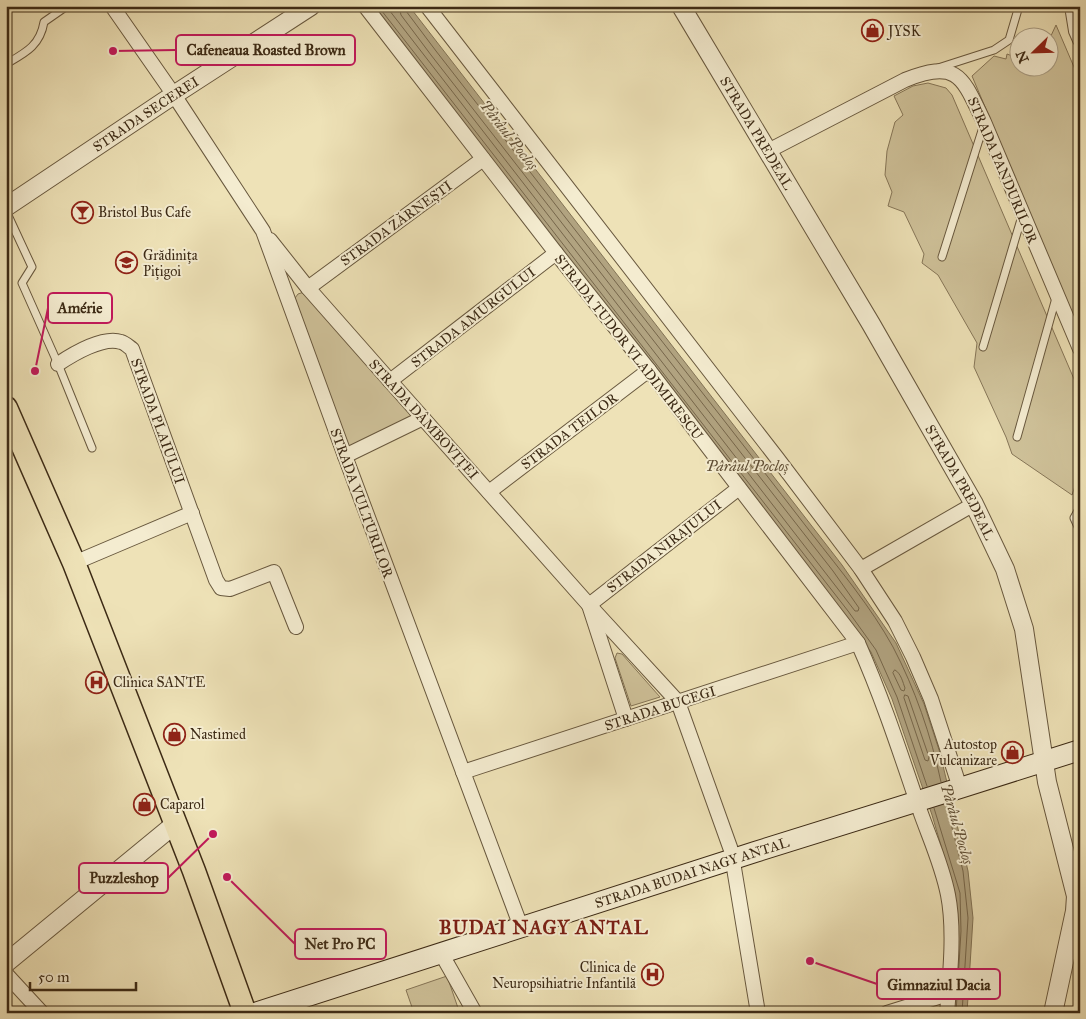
<svg xmlns="http://www.w3.org/2000/svg" width="1086" height="1019" viewBox="0 0 1086 1019" font-family="'IM FELL Great Primer',serif">
<rect width="100%" height="100%" fill="#eee2b7"/>
<filter id="stains"><feTurbulence type="fractalNoise" baseFrequency=".004" numOctaves="4"/><feColorMatrix values="0 0 0 0 .2 0 0 0 0 .09 0 0 0 0 .02 0 0 0 .5 -.17"/></filter>
<radialGradient id="worn" r=".72"><stop offset=".6" stop-color="#630" stop-opacity="0"/><stop offset="1" stop-color="#630" stop-opacity=".3"/></radialGradient>
<g fill="#d0c39b" stroke="#867658">
<path d="M1056,25L1080,81V332L972,76L994,56L1006,59L1007,54L1018,58V68H1048L1049,40Z"/>
<path d="M928,83L946,88L952,95L1080,393V471L1072,495L1012,454L1006,437L974,367L977,343L938,275L922,263L924,254L904,212L888,206L892,192L885,175L887,151L895,122L903,115L894,96L913,86Z"/>
<path d="M304,292L415,415L348,450L295,298L298,294Z"/>
<path d="M617,653L622,654L660,697L631,706L615,658Z"/>
<path d="M447,976L458,1008L443,1013H414L406,990Z"/>
</g>
<path fill="#b1a380" stroke="#827355" d="M372,6H409L842,565L896,643L924,704L940,753L968,871L973,918L967,1013H951L956,931L955,893L932,815L892,699L871,652L844,614Z"/>
<g fill="none" stroke-linecap="round" stroke-linejoin="round">
<g stroke="#76664a" stroke-width="1">
<path d="M378,6L848,611L876,650L897,697L927,786"/>
<path d="M386,6L855,611H858L859,608L833,571L431,55L401,15L399,6"/>
<path d="M405,6L406,11L436,51C521,160 605,269 690,377C731,429 771,481 812,534C840,570 871,607 893,647C915,689 931,735 941,782"/>
<path d="M895,670C901,673 903,683 905,688L904,691L901,690L893,673Z"/>
<path d="M905,695L908,696L929,757L928,761L925,760L904,698Z"/>
<path d="M946,804L963,871L968,918L962,1013"/>
<path d="M934,808L960,893L961,931L956,1013"/>
</g>
<defs>
<g id="service">
<path d="M6,64C25,53 40,46 44,22L67,6"/>
<path d="M938,68L994,50L1009,40L1019,6"/>
<path d="M6,211L32,267L22,283L58,364L92,448"/>
<path d="M942,257L984,124"/>
<path d="M983,347L1022,216"/>
<path d="M1017,437L1056,298"/>
<path d="M1080,507L1074,518L1080,531"/>
</g>
<g id="minor">
<path d="M112,6L174,95L263,231L345,456L521,927"/>
<path d="M365,6L556,253L649,370L858,643C882,697 900,752 919,808C929,837 942,864 948,895C955,930 950,977 947,1013"/>
<path d="M427,6L777,458L861,569L895,621L913,657L931,699L960,788"/>
<path d="M1072,6L1076,31L1080,40"/>
<path d="M768,151L905,80C959,58 963,79 984,122L1080,349"/>
<path d="M270,240L308,288L390,381L589,605L678,702L731,850L758,1013"/>
<path d="M308,288L483,159"/>
<path d="M58,364C73,354 103,336 121,342C125,343 129,347 132,349L216,580L221,588L230,589L274,572L296,627"/>
<path d="M390,381L556,253"/>
<path d="M345,456L423,418"/>
<path d="M489,492L649,370"/>
<path d="M74,563L192,513"/>
<path d="M861,569L974,504"/>
<path d="M626,719L589,605L739,488"/>
<path d="M463,772L858,643"/>
<path d="M441,953L475,1013"/>
<path d="M6,974L42,1013"/>
<path d="M887,1013L948,994"/>
</g>
<g id="tertiary">
<path id="s1" d="M681,6L871,324L974,504L1005,569L1024,629L1047,782L1076,896L1075,911L1053,1013"/>
<path id="s2" d="M6,207L163,102L311,6"/>
<path d="M6,963L175,824"/>
</g>
<g id="secondary">
<path id="s3" d="M255,1013L755,852L960,788L1080,750"/>
</g>
<path id="primary" d="M6,408L74,563L194,871L245,1013"/>
</defs>
<use href="#service" stroke="#68583e" stroke-width="9"/>
<use href="#minor" stroke="#68583e" stroke-width="16"/>
<use href="#tertiary" stroke="#68583e" stroke-width="20"/>
<use href="#secondary" stroke="#3c2a15" stroke-width="22"/>
<use href="#primary" stroke="#3c2a15" stroke-width="25"/>
<use href="#service" stroke="#f4ecd0" stroke-width="7"/>
<use href="#minor" stroke="#f4ecd0" stroke-width="14"/>
<use href="#tertiary" stroke="#f4ecd0" stroke-width="18"/>
<use href="#secondary" stroke="#f4ecd0" stroke-width="20"/>
<use href="#primary" stroke="#eee2b7" stroke-width="22"/>
</g>
<defs>
<symbol id="shop-ring" viewBox="-11 -11 22 22"><circle r="9.5" fill="#f4ecd0" stroke="#8f2418" stroke-width="1.5"/><path d="M-5-2.5h2.3a2.7 3.5 0 0 1 5.4 0H5L5.5 6h-11ZM-1.5-2.5h3a1.5 2.3 0 0 0-3 0Z" fill="#8f2418"/></symbol>
<symbol id="bar-ring" viewBox="-11 -11 22 22"><circle r="9.5" fill="#f4ecd0" stroke="#8f2418" stroke-width="1.5"/><path d="M-6-5H6L.8 .8V4.5H3.5V6h-7V4.5H-.8V.8Z" fill="#8f2418"/></symbol>
<symbol id="school-ring" viewBox="-11 -11 22 22"><circle r="9.5" fill="#f4ecd0" stroke="#8f2418" stroke-width="1.5"/><path d="M0-5L7-2L0 1L-7-2ZM-4 1L0 2.5L4 1V4Q0 6-4 4Z" fill="#8f2418"/></symbol>
<symbol id="hospital-ring" viewBox="-11 -11 22 22"><circle r="9.5" fill="#f4ecd0" stroke="#8f2418" stroke-width="1.5"/><path d="M-5-5h3v3.5h4V-5h3V5h-3V1.5h-4V5h-3Z" fill="#8f2418"/></symbol>
</defs>
<g fill-rule="evenodd">
<use href="#shop-ring" x="860" y="18" width="25" height="25"/>
<use href="#bar-ring" x="70" y="200" width="25" height="25"/>
<use href="#school-ring" x="114" y="250" width="25" height="25"/>
<use href="#hospital-ring" x="84" y="670" width="25" height="25"/>
<use href="#shop-ring" x="162" y="722" width="25" height="25"/>
<use href="#shop-ring" x="1000" y="740" width="25" height="25"/>
<use href="#shop-ring" x="132" y="792" width="25" height="25"/>
<use href="#hospital-ring" x="640" y="962" width="25" height="25"/>
</g>
<g text-anchor="middle" stroke-width="4" stroke-linejoin="round" paint-order="stroke">
<g font-size="14" fill="#3c2a15" stroke="#f4ecd0" text-anchor="start">
<text x="888" y="36">JYSK</text>
<text x="98" y="217">Bristol Bus Cafe</text>
<text x="143" y="260">Grădinița<tspan x="143" dy="16">Pițigoi</tspan></text>
<text x="113" y="687">Clinica SANTE</text>
<text x="190" y="739">Nastimed</text>
<text x="997" y="749" text-anchor="end">Autostop<tspan x="997" dy="16">Vulcanizare</tspan></text>
<text x="160" y="809">Caparol</text>
<text x="636" y="972" text-anchor="end">Clinica de<tspan x="636" dy="16">Neuropsihiatrie Infantilă</tspan></text>
</g>
<g font-size="14" fill="#3c2a15" stroke="#f4ecd0">
<text dy="5" stroke="none"><textPath href="#s2" startOffset="168">STRADA SECEREI</textPath></text>
<text dy="5" stroke="none"><textPath href="#s1" startOffset="148">STRADA PREDEAL</textPath></text>
<text transform="translate(1003 170) rotate(67)" y="5">STRADA PANDURILOR</text>
<text transform="translate(396 223) rotate(-36)" y="5">STRADA ZĂRNEȘTI</text>
<text transform="translate(473 317) rotate(-38)" y="5">STRADA AMURGULUI</text>
<text transform="translate(629 347) rotate(52)" y="5">STRADA TUDOR VLADIMIRESCU</text>
<text transform="translate(424 419) rotate(48)" y="5">STRADA DÂMBOVIȚEI</text>
<text transform="translate(158 421) rotate(70)" y="5">STRADA PLAIULUI</text>
<text transform="translate(569 431) rotate(-37)" y="5">STRADA TEILOR</text>
<text dy="5" stroke="none"><textPath href="#s1" startOffset="552">STRADA PREDEAL</textPath></text>
<text transform="translate(362 503) rotate(70)" y="5">STRADA VULTURILOR</text>
<text transform="translate(664 546) rotate(-38)" y="5">STRADA NIRAJULUI</text>
<text transform="translate(660 708) rotate(-18)" y="5">STRADA BUCEGI</text>
<text dy="5" stroke="none"><textPath href="#s3" startOffset="459">STRADA BUDAI NAGY ANTAL</textPath></text>
</g>
<g font-size="15" font-style="italic" fill="#5f4e35" stroke="#f4ecd0">
<text transform="translate(509 135) rotate(52)" y="5">Pârâul Pocloș</text>
<text x="747" y="471">Pârâul Pocloș</text>
<text transform="translate(957 824) rotate(74)" y="5">Pârâul Pocloș</text>
</g>
<g font-size="19" font-weight="bold" letter-spacing="1" fill="#7a1f14" stroke="#f4ecd0">
<text x="544" y="934">BUDAI NAGY ANTAL</text>
</g>
</g>
<path fill="none" stroke="#c2185b" stroke-width="2" d="M113 51L176 50M35 371L48 308M213 834L168 878M227 877L295 944M810 961L877 984"/>
<g fill="#c2185b" stroke="#f4ecd0" stroke-width="2">
<circle cx="113" cy="51" r="5"/>
<circle cx="35" cy="371" r="5"/>
<circle cx="213" cy="834" r="5"/>
<circle cx="227" cy="877" r="5"/>
<circle cx="810" cy="961" r="5"/>
</g>
<g fill="#f4ecd0" stroke="#c2185b" stroke-width="2">
<rect x="176" y="35" width="179" height="30" rx="5"/>
<rect x="48" y="293" width="64" height="30" rx="5"/>
<rect x="79" y="863" width="89" height="30" rx="5"/>
<rect x="295" y="929" width="91" height="30" rx="5"/>
<rect x="877" y="969" width="123" height="30" rx="5"/>
</g>
<g font-size="15" text-anchor="middle" font-weight="bold" fill="#3c2a15">
<text x="266" y="55">Cafeneaua Roasted Brown</text>
<text x="80" y="313">Amérie</text>
<text x="124" y="883">Puzzleshop</text>
<text x="340" y="949">Net Pro PC</text>
<text x="939" y="990">Gimnaziul Dacia</text>
</g>
<rect width="1086" height="1019" fill="none" stroke="#eee2b7" stroke-width="25"/>
<rect x="8" y="8" width="1071" height="1004" fill="none" stroke="#3c2a15" stroke-width="2.5"/>
<rect x="12" y="12" width="1061" height="994" fill="none" stroke="#3c2a15"/>
<g transform="translate(1034 52) rotate(247)"><circle r="24" fill="#f4ecd0" stroke="#aa9e85"/>
<path d="M0-4L9 19L0 12L-9 19Z" fill="#8f2418"/>
<text y="-8" font-size="14" font-weight="bold" text-anchor="middle" fill="#3c2a15">N</text>
</g>
<path d="M30 982v8h106v-8" fill="none" stroke="#3c2a15" stroke-width="2.5"/>
<text x="38" y="982" font-size="15" fill="#3c2a15" stroke="#f4ecd0" stroke-width="4" paint-order="stroke">50 m</text>
<rect width="100%" height="100%" filter="url(#stains)"/>
<rect width="100%" height="100%" fill="url(#worn)"/>
</svg>
